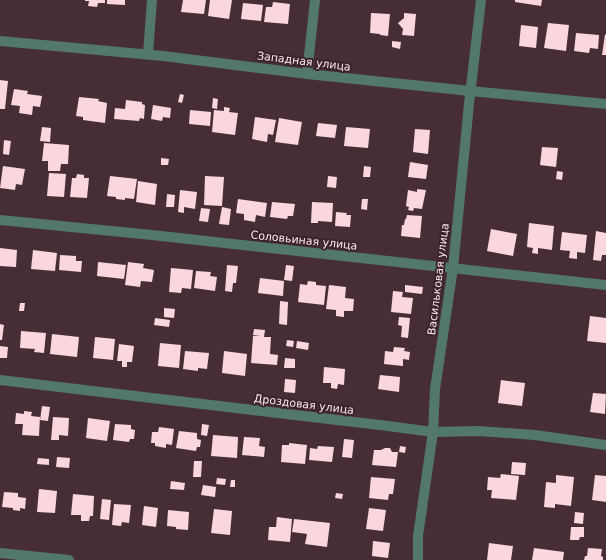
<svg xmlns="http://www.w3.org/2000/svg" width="606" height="560" viewBox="0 0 606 560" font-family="'DejaVu Sans',sans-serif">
<rect width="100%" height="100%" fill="#472e35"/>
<g fill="#fad6df">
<path d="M85,0H105V3H98L97,7L88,6L89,1H85Z"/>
<path d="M107,0H125V5L107,4Z"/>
<path d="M183,0H206L204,14L181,12Z"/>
<path d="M210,0H232L229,19L208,16Z"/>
<path d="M515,0H542L541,6L515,2Z"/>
<path d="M273,2L290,4L288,24L264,22L266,7H272Z"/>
<path d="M243,3L263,5L261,21L241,19Z"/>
<path d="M371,13L390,14L388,36L380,35V34L370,33Z"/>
<path d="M404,13L416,14L414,36L402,35L403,29L398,23L404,18Z"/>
<path d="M548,23L569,25L566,51L544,48Z"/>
<path d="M521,25L538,27L536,48L519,46Z"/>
<path d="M576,33L599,35L598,49L590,48L589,53L574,51Z"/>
<path d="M605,34L606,35V55H602Z"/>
<path d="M392,41L401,42L400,49L392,47Z"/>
<path d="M0,80L8,81L5,109H0Z"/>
<path d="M14,89L28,91L27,94L42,96L40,107L33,106L32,115L19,113L20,106L11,105Z"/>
<path d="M180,94L184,95L182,103L178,102Z"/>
<path d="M79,97L99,99L98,101L107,103L105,123L83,120V117L76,116Z"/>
<path d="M213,98L218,99L217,109L212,108Z"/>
<path d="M126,100L142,102V104L145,105L144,119L140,118L139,121L114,119L115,108L125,109Z"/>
<path d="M153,105L171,108L170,118L163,117L162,121L151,119Z"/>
<path d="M224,107L230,108L229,112L238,113L235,135L212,132L214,110L224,111Z"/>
<path d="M190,110L211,112L210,126L189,124Z"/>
<path d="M255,117L276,120L273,135L268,134L267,142L252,139Z"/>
<path d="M279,118L302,122L298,145L275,142Z"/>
<path d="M318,123L337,125L335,138L316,136Z"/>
<path d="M42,127L51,128L50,142L40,141Z"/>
<path d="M346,127L370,129L368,148L344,146Z"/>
<path d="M415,129L430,130L428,154L413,152Z"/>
<path d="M4,140L11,141L9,155L3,154Z"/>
<path d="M44,143L69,145L68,164H61L60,171H48V161H42Z"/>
<path d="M542,147L558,148L556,167L540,165Z"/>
<path d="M161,158L169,159L168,165H161Z"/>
<path d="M410,162L428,165L426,179L408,177Z"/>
<path d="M3,166L25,169L22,185L16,184L15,190L0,188Z"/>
<path d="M364,166L371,167L370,177H363Z"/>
<path d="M557,171L563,172L562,180L556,179Z"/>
<path d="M49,173L66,174L64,197L47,196Z"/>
<path d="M77,174L84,175V178H89L87,198L70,197L72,178H76Z"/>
<path d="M110,176L137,179L134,199L125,198V200L116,199V197L107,196Z"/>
<path d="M205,176L224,177L222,206L204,205Z"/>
<path d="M328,176L337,177L336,188L327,187Z"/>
<path d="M138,181L157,184L155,205L136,202Z"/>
<path d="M417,189L426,190L422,209L414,208L413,211L408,210L409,207L406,206L408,190L417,192Z"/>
<path d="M180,190L197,192L195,209L184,207V213L178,212Z"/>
<path d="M167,194L175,195L174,207H166Z"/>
<path d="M238,199L267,203L265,217L256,215L255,222L244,220V214L236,213Z"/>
<path d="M362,199H368L367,210L361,209Z"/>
<path d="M272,202L295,204L293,216H288L287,219L270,217Z"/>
<path d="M312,202L333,203L332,222L318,221V223H311Z"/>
<path d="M222,207L231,209L229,225L219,224Z"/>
<path d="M201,208L210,209L208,222L199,221Z"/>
<path d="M336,212L347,213L346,215H351L350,227L335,226Z"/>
<path d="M407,215L422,216L420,238L401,236L402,225H404L405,219H406Z"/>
<path d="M529,223L554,226L552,250L538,248V254L532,253L533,248L527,247Z"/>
<path d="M491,229L517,234L513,256L487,251Z"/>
<path d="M596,231L606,233V255H602L601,261L593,260Z"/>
<path d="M562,232L587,235L585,253L577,252V259L569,258L570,251L560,250Z"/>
<path d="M0,248L17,250L16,267L0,266Z"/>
<path d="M33,250L57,253L55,271L31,269Z"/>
<path d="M60,255L76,256V261H82L81,272L59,270Z"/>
<path d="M98,262L126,265L124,279L97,276Z"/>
<path d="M128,262L144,264L143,268L154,270L152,282L141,281L140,287L125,285Z"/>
<path d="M227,265L238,266L236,283H233L232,292L225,291Z"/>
<path d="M286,265L294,266L292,281L284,280Z"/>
<path d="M171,268L193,270L191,289L182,288L181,293L169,292Z"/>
<path d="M196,271L211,272L210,276L217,277L215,291L194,288Z"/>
<path d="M260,278L284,281L283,296L258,293Z"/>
<path d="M308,281L316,282V285L326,286L324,305L298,302L300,284L307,285Z"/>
<path d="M329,285L346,287L345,298L354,299L353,311H344V317L336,316V310L326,309Z"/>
<path d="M405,285L423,287L422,294L405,292Z"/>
<path d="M393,291L403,292L402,297L413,298L411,314L391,312Z"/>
<path d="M280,301L288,302L287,325L279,324Z"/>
<path d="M20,303H25L24,311H19Z"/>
<path d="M164,308L175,309L174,318L164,317Z"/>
<path d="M590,316L606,318V343L587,341Z"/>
<path d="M399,317L410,318L408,338L401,337L402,326L398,325Z"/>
<path d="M155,318L170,320L169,327L154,325Z"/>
<path d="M0,324L4,325L2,340H0Z"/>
<path d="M254,329L265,330L264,337H271L270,354L278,355L277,365L251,363L253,336H261L253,335Z"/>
<path d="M21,331L46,333L44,353L34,352L35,349L20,348Z"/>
<path d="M52,334L79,337L77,357L50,354Z"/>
<path d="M95,337L115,339L113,360L93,358Z"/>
<path d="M287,340L294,341L293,347L286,346Z"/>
<path d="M297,341L309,343L308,350L296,348Z"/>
<path d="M160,343L181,345L179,368L158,366Z"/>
<path d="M119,344L134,346L132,362H127V367H122V361H117Z"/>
<path d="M0,346L8,347L7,358H0Z"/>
<path d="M394,347L405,348L404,351L410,352L409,360L403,359V366L384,364L385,351L393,352Z"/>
<path d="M185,351L209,353L207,369L198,368V371L183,369Z"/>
<path d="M224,351L247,354L245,376L222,373Z"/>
<path d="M285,358L295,359V368H284Z"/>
<path d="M324,367L345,369L344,385L338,384L337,389L331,388V383H323Z"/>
<path d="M380,375L400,377L399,392L378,389Z"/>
<path d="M285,379L296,380L295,393L284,392Z"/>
<path d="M501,380L525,383L522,406L498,403Z"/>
<path d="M593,393L606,394L605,414L590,412Z"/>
<path d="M42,406L50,407L48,421L40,420Z"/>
<path d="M24,411L32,412L31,416L40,417L39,436L22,435L23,424H15L16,413L24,414Z"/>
<path d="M53,417L69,418L68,436L59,435V440H51Z"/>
<path d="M88,418L110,421L107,441L86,438Z"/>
<path d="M115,424L131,425V429L135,430L134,439H130L129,442L113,440Z"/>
<path d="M202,424L209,425L207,436L201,435Z"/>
<path d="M159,427L174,429L172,445L166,444V448L155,446V443H151L152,432H158Z"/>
<path d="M179,431L197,433V439L201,440L200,447H197L196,451L176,448Z"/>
<path d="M213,435L238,437L237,458L211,456Z"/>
<path d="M244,437L260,438L259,446L265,447L264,457L242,455Z"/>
<path d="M344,439L354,440L352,458L342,457Z"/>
<path d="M289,443L307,445L305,464L281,462L282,445H289Z"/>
<path d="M318,446L334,447L332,462L309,460L310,448L317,449Z"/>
<path d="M400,446L406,447L405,453L399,452Z"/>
<path d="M385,448H390L392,452H398L396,467L372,465L374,450H381Z"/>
<path d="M57,457L70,458L69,468L56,467Z"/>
<path d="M38,458L49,459V465L37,464Z"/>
<path d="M194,461H202L201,477H193Z"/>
<path d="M512,462L526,463L525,475L511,474Z"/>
<path d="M501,474L519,476L516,500L491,498L492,490H487L488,477L500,478Z"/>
<path d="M556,475L574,477L571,506L555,504V508L544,507L546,482L556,483Z"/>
<path d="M595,475L606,476V502L592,500Z"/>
<path d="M371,477L395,479L393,494H389L388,500L369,498Z"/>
<path d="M217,478L226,479L225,485L216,484Z"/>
<path d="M231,480H235V487H230Z"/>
<path d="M171,481L185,483L184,490L170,489Z"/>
<path d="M203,485L216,487L215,497L201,495Z"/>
<path d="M39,489L57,491L55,513L37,512Z"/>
<path d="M4,492L18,493V497L26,498L25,509L20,508V511L13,510V508L2,507Z"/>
<path d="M336,493L343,494L342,499L335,498Z"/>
<path d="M73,494L94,496L93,516H90L89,521H81V515H71Z"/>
<path d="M102,499L111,500L109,520L100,519Z"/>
<path d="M114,504L131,505L129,523L122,522L121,526L112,525Z"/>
<path d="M144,506L158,508L156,527L142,525Z"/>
<path d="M369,508L386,510L383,531L366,529Z"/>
<path d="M214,509L232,511L230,535L211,533Z"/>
<path d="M168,510L189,512L188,530L176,529V527L167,526Z"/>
<path d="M575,512L584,513L583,524L574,523Z"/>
<path d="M277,517L292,519L290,542L268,540L269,527H276Z"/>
<path d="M294,519L330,523L327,547L305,544L307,534L292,532Z"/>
<path d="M571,527H584V537H580L579,540H570Z"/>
<path d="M373,541L390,543L388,558L372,556Z"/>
<path d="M489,543L513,546L511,560H487Z"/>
<path d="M534,548L564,552L563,560H532Z"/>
<path d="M588,548L602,549L601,556L603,557V560H584L585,556H587Z"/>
</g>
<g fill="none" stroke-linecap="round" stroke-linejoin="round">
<g stroke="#517869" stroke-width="10">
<path d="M0,41L163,56L307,74L470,91L606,104"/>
<path d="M148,54L152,0"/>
<path d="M307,74L315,0"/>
<path d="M0,220L152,235L606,285"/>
<path d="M0,380L388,426L433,432L478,431L535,435L606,445"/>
<path d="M0,553L69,560"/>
<path d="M418,560V536L433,432L435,389L453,268L469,104L481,0"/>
</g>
</g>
<g text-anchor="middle" stroke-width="4" stroke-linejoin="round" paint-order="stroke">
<g font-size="11" fill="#fae9ed" stroke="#3c242b">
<text transform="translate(304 61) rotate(7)" y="4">Западная улица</text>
<text transform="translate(304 240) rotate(6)" y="4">Соловьиная улица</text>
<text transform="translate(438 279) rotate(-83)" y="4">Васильковая улица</text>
<text transform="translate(304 404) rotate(7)" y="4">Дроздовая улица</text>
</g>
</g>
</svg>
